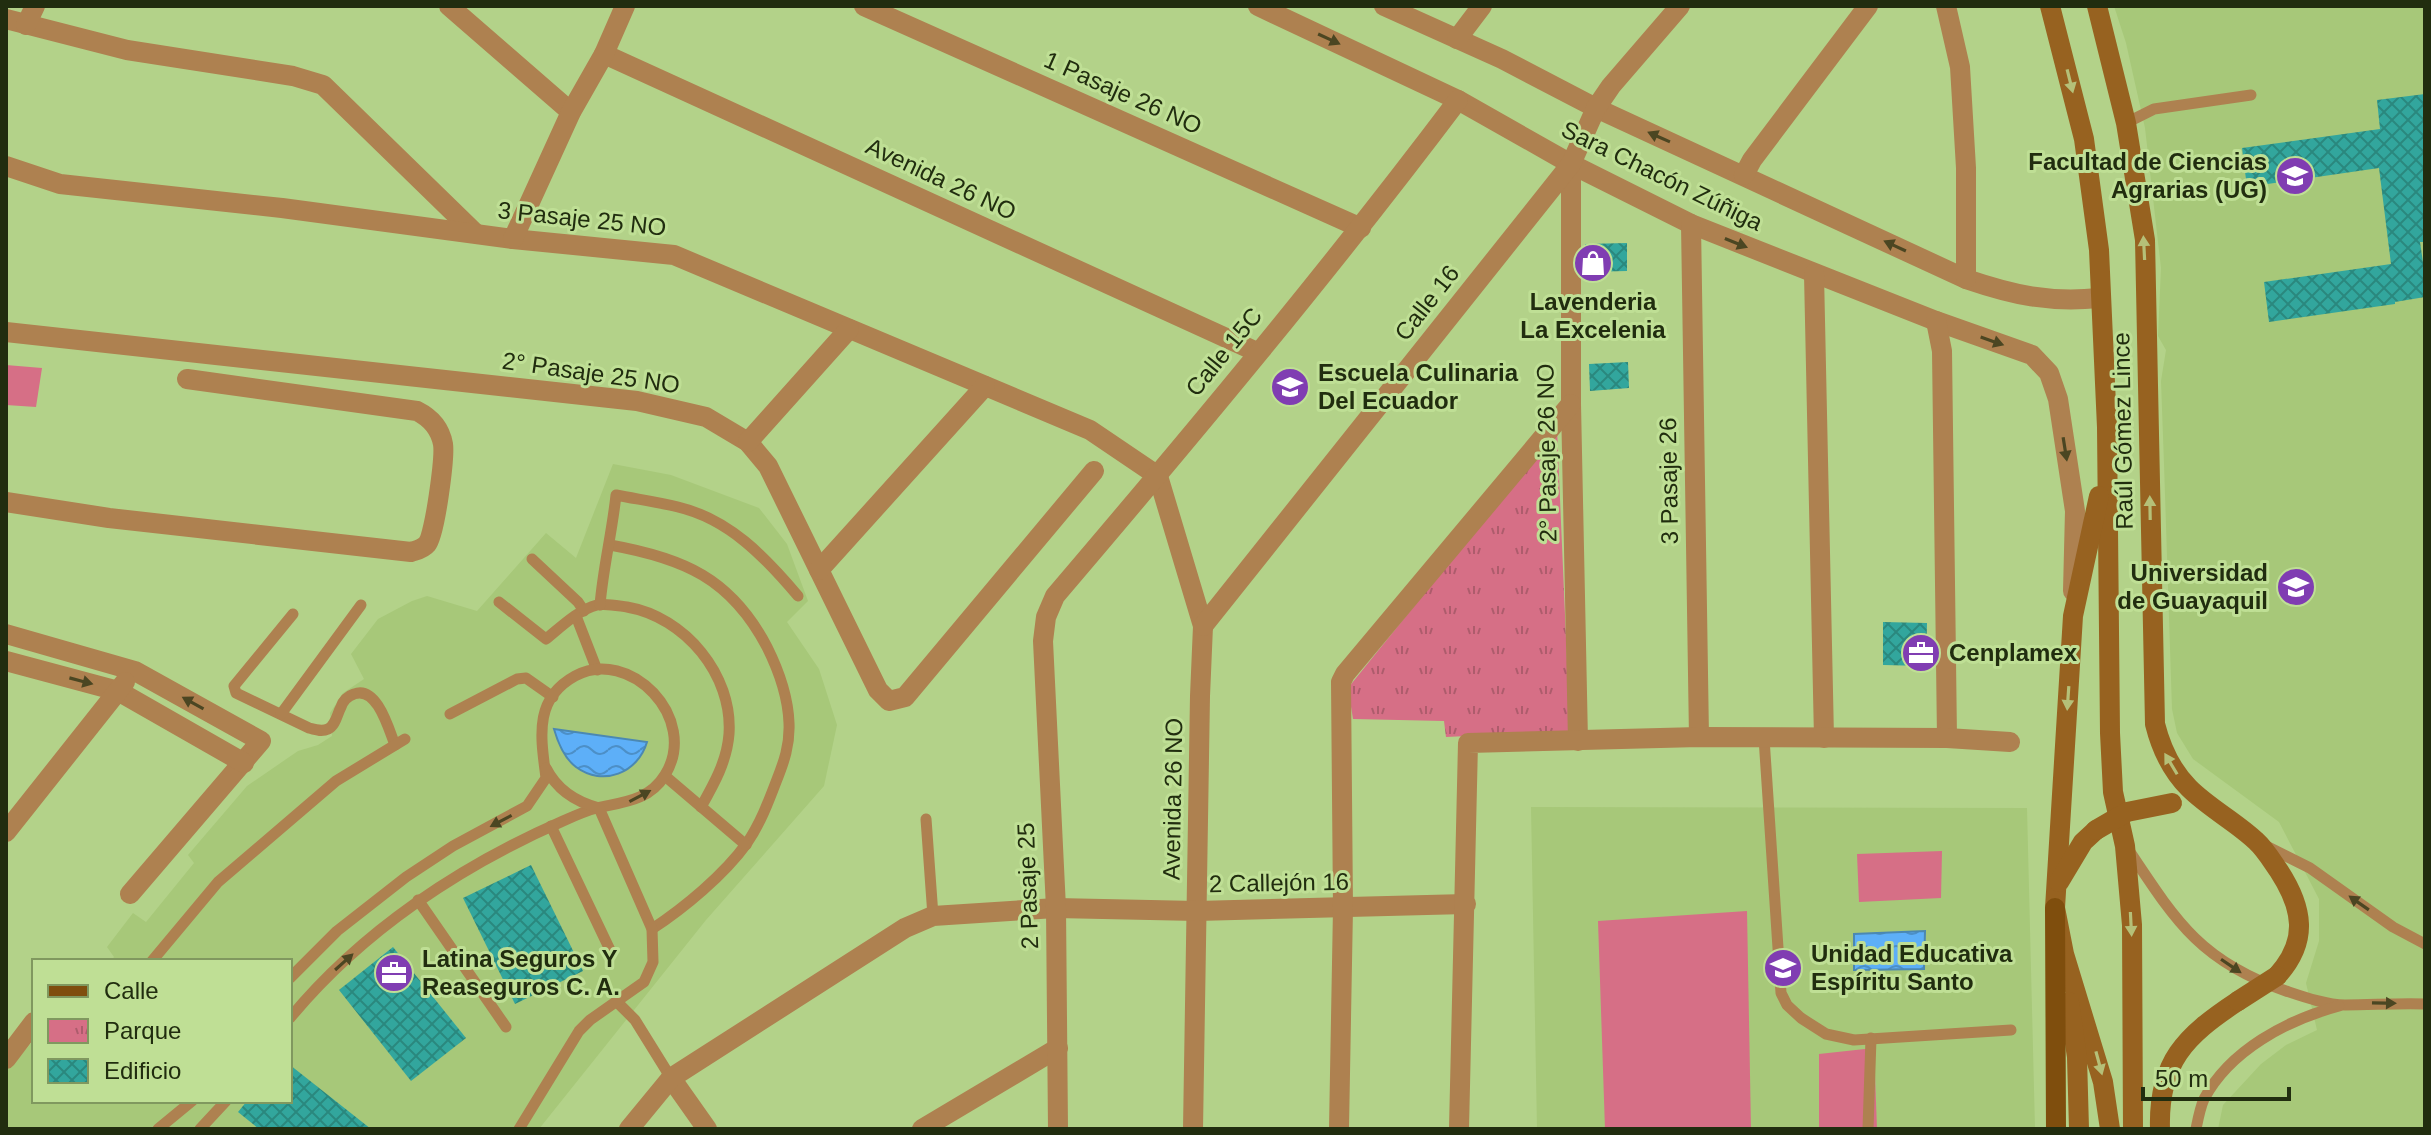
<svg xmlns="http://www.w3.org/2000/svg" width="2431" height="1135" viewBox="0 0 2431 1135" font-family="Helvetica,sans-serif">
<defs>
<pattern id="park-tufts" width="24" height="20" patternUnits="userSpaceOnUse" patternTransform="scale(2)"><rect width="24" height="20" fill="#d66f86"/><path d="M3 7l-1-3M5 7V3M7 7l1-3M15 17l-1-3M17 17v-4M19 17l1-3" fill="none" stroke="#ad5c6c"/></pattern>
<pattern id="water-waves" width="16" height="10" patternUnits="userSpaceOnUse" patternTransform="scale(2)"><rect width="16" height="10" fill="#5daff8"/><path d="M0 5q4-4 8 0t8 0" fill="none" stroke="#4c8fc7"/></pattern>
<pattern id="building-cross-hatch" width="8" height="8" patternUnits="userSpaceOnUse" patternTransform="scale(2)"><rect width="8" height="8" fill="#32a69d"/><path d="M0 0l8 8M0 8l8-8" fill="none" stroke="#2a887e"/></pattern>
</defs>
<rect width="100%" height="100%" fill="#b3d289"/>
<g fill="#a7c879">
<path d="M2114,6H2425V1129H2218L2223,1105L2261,1064L2286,1045L2317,1030L2306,983L2319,941V899L2279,822L2193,759L2177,733L2172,709L2164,464L2161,381L2166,350L2158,336L2161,268L2145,128L2126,43Z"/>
<path d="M613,464L671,475L759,508L787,544L808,601L787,622L819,669L837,725L824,786L706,920L539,1129H6V1072L34,1040V1101H290V961H111L114,957L107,947L133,913L146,922L194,863L188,855L247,786L298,751L318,745L332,736L330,713L343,693L364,679L351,654L378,619L412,601L427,596L477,611L546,533L576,558Z"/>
<path d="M1531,807L2027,808L2035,1129H1537Z"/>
</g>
<g fill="#d66f86">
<path d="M6,365L42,368L36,407L6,405Z"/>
<path d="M1942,851L1941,898L1859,902L1857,854Z"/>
<path d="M1747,911L1751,1129H1605L1598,921Z"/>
<path d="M1874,1048L1877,1129H1819V1054Z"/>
</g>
<path fill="url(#park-tufts)" d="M1557,429L1570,731L1446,737L1444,721L1353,719L1348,688Z"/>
<g fill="url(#water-waves)" stroke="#4b88b2" stroke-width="2">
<path d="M554,729L647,742C638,773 603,787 576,767C564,758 558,743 554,729Z"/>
<path d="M1925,931L1924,969L1854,970V934Z"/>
</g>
<g fill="url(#building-cross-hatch)">
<path d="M2425,94V242H2420L2425,276V297L2395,302V304L2269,322L2264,282L2391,264L2379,168L2247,187L2242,148L2380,129L2377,100Z"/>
<path d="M1627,243V271L1586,272L1585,244Z"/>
<path d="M1628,362L1629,388L1590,391L1589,364Z"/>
<path d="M1883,622L1927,623L1926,666L1883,665Z"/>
<path d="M531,865L583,971L515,1004L463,898Z"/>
<path d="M393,947L466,1038L411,1081L339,990Z"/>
<path d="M290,1065L371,1129H259L238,1112L247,1101H290Z"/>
</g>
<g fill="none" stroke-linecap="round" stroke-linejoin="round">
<g stroke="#ae8150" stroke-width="11">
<path d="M2126,123L2154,109L2251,95"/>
<path d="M610,545C683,558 731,578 767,647C779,671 788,696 789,723C790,745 784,762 776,782C768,803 760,824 747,843C724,875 684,908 652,929"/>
<path d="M532,559L578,602L584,611"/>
<path d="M499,602L546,639C561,627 578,610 597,605C606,603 619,606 627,607C685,617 733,675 729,734C727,761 714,784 701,807"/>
<path d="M600,605C603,568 612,533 616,495C636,499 658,502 678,507C729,519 765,557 798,596"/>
<path d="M293,614L234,686L236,693L309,728C316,730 322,732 328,729C336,725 337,714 341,707C343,701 348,696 354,694C377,685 389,730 395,745"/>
<path d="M576,616L597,670"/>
<path d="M281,714L361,605"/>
<path d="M450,714L517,679L526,678L553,697"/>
<path d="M1764,738L1781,993L1787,1005L1801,1018L1826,1034L1854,1040L2011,1030"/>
<path d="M665,776L746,845"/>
<path d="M926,819L933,916"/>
<path d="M551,826L611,952"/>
<path d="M2266,846L2310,868L2393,927L2425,944"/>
<path d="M2130,852C2177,923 2202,962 2286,991C2304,997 2327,1005 2345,1005C2372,1005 2398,1003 2425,1004"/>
<path d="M418,900L506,1027"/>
<path d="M152,961L218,882L336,781L405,739"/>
<path d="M290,978L337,931L406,877L453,846L527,806L546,778C541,738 533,699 575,676C629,646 700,718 665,775C649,801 623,802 597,808C585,811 574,816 563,821C460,866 362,931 290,1018"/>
<path d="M617,1002L635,1020L671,1078"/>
<path d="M158,1129L192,1101"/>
<path d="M200,1129L226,1101"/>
<path d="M519,1129L579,1031L590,1020L644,982L653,962L652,929L599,808C576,802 557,790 546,768"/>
<path d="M1868,1129L1871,1038"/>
<path d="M2196,1129C2198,1119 2200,1108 2204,1099C2230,1050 2287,1020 2339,1006"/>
</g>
<g stroke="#ae8150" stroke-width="20">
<path d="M449,6L571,112"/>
<path d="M864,6L1361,228"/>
<path d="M1258,6L1458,100L1571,164L1691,224L1936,321L2032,355L2049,373L2058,399L2075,511L2073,591"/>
<path d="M1384,6L1502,59L1596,108L1966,279C2013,295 2049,303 2099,298"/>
<path d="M1946,6L1960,67L1966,168V279"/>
<path d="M6,19L127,50L293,76L323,85L475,233"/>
<path d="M26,25L35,6"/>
<path d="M1457,39L1482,6"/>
<path d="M604,54L1257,352"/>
<path d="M1571,164V404L1578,741"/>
<path d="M6,166L60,184L282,208L513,239L674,255L1090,430L1158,476L1203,626L1200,696L1193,1129"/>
<path d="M1744,175L1752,160L1868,6"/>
<path d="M1691,224L1699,737"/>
<path d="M513,239L571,112L604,54L625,6"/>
<path d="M1814,274L1824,738"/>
<path d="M1936,321L1942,351L1947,738"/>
<path d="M6,332L637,401L706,417L748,442L768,466L878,690L889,701L905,697L1094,471"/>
<path d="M748,442L849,329"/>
<path d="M6,502L109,518L411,552C417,550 423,549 427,544C435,535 445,457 443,444C440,428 431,418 417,411L187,379"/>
<path d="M819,570L985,386"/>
<path d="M1203,626L1571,164L1596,108L1611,86L1680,6"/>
<path d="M6,634L135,671L261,741L130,894"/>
<path d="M6,661L118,691L244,763"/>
<path d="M6,832L125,682"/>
<path d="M6,1059L34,1022"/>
<path d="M671,1078L707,1129"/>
<path d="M629,1129L671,1078L905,928L933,916L1056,908L1197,911L1466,904"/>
<path d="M922,1129L1058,1048"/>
<path d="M1058,1129L1056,908L1043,641L1046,617L1055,596C1193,434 1330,270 1458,100"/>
<path d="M1339,1129L1343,908L1341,682L1345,674L1571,404"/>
<path d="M1459,1129L1468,743L1699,737L1947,738L2010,742"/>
</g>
<g stroke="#976220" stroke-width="20">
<path d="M2050,6L2084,139L2099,250L2107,427L2110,733L2113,792L2125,846L2132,925L2133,1129"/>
<path d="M2097,6L2126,123L2145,240L2155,724C2161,748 2171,770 2189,788C2209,808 2236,822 2256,841C2265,849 2272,861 2279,871C2303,908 2309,941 2277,976"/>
<path d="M2099,496L2073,616L2055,908L2064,954L2103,1082L2110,1129"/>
<path d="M2059,882L2083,842L2096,830"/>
<path d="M2069,1002L2077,1057L2079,1129"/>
<path d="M2160,1129C2158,1062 2185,1036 2238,1001"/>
</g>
<path stroke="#7f4e0d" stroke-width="20" d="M2055,908L2056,1129"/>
<g stroke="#976220" stroke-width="20">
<path d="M2096,830L2127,812L2172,803"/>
<path d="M2238,1001L2277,976"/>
</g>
</g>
<defs><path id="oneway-solid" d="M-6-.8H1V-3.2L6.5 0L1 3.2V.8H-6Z" transform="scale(2)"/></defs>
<g fill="#4b4622">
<use href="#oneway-solid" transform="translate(1329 39) rotate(25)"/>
<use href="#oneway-solid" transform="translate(1659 137) rotate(-156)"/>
<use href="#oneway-solid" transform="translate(1736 243) rotate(22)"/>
<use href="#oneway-solid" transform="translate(1895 246) rotate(-155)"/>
<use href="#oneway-solid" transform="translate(1992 341) rotate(19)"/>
<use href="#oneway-solid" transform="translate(2065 449) rotate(81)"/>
<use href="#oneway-solid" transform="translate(81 681) rotate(15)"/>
<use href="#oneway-solid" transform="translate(193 703) rotate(-151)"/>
<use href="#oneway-solid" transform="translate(640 796) rotate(-28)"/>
<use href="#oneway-solid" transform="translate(501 821) rotate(152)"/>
<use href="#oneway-solid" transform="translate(2359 903) rotate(-145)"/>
<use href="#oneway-solid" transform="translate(344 962) rotate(-42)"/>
<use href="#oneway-solid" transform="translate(2231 966) rotate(34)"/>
<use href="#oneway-solid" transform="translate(2384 1003) rotate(1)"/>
</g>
<g fill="#b5c078">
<use href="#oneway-solid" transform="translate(2070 81) rotate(76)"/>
<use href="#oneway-solid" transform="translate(2144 248) rotate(-93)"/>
<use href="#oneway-solid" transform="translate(2150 508) rotate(-91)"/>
<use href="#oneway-solid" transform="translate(2068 698) rotate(94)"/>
<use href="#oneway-solid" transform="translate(2171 764) rotate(-121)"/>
<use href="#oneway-solid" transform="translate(2131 924) rotate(87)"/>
<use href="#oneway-solid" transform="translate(2099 1063) rotate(75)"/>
</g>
<defs>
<symbol id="university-disc" viewBox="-11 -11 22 22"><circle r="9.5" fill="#803db2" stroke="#bfdf95"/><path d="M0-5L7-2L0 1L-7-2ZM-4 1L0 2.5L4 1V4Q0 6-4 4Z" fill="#fff"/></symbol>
<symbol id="shop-disc" viewBox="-11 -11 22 22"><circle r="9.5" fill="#803db2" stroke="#bfdf95"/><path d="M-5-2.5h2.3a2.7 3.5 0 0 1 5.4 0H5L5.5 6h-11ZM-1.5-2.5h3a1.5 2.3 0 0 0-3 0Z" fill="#fff"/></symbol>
<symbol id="school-disc" viewBox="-11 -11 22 22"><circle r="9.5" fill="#803db2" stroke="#bfdf95"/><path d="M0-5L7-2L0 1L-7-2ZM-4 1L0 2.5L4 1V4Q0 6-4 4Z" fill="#fff"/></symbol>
<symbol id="office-disc" viewBox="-11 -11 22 22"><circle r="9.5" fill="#803db2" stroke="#bfdf95"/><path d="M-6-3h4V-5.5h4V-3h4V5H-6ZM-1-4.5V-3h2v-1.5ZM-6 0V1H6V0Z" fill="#fff"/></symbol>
</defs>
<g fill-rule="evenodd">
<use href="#university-disc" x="2273" y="154" width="44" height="44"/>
<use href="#shop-disc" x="1571" y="241" width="44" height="44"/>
<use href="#school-disc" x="1268" y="365" width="44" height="44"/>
<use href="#university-disc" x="2274" y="565" width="44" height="44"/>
<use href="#office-disc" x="1899" y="631" width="44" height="44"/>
<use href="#school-disc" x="1761" y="946" width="44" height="44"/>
<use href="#office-disc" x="372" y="951" width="44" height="44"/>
</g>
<g text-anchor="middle" stroke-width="6" stroke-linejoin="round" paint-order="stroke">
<g font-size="24" fill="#212d0f" stroke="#bfdf95">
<text transform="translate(1123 93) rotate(24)" y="8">1 Pasaje 26 NO</text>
<text transform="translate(1662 176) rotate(26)" y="8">Sara Chacón Zúñiga</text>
<text transform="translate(941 179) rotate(25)" y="8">Avenida 26 NO</text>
<text transform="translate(582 219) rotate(6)" y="8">3 Pasaje 25 NO</text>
<text transform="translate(1427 303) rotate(-52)" y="8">Calle 16</text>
<text transform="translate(1224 352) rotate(-51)" y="8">Calle 15C</text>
<text transform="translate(591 373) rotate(8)" y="8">2° Pasaje 25 NO</text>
<text transform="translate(2123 431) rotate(-91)" y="8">Raúl Gómez Lince</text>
<text transform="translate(1547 453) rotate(-91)" y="8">2° Pasaje 26 NO</text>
<text transform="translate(1669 481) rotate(-91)" y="8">3 Pasaje 26</text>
<text transform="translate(1173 799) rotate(-89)" y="8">Avenida 26 NO</text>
<text transform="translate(1279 883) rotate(-1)" y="8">2 Callejón 16</text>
<text transform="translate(1028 886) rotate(-92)" y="8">2 Pasaje 25</text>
</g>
<g font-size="24" font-weight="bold" fill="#212d0f" stroke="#bfdf95" text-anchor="start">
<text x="2267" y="170" text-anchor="end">Facultad de Ciencias<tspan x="2267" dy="28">Agrarias (UG)</tspan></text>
<text x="1593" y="310" text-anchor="middle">Lavenderia<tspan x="1593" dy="28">La Excelenia</tspan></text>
<text x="1318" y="381">Escuela Culinaria<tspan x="1318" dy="28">Del Ecuador</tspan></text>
<text x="2268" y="581" text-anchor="end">Universidad<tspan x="2268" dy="28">de Guayaquil</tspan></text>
<text x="1949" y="661">Cenplamex</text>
<text x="1811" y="962">Unidad Educativa<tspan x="1811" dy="28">Espíritu Santo</tspan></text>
<text x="422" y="967">Latina Seguros Y<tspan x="422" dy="28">Reaseguros C. A.</tspan></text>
</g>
</g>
<rect width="2431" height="1135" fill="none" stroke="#212d0f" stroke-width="16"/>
<rect x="32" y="959" width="260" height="144" fill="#bfdf95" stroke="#80985f" stroke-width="2"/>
<rect x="48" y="985" width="40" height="12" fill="#7f4e0d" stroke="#80985f" stroke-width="2"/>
<text x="104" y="999" font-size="24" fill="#212d0f">Calle</text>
<rect x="48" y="1019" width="40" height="24" fill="url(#park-tufts)" stroke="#80985f" stroke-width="2"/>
<text x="104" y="1039" font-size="24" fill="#212d0f">Parque</text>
<rect x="48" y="1059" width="40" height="24" fill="url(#building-cross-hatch)" stroke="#80985f" stroke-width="2"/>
<text x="104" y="1079" font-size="24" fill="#212d0f">Edificio</text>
<path d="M2143 1087v12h146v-12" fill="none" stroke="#212d0f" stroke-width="4"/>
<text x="2155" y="1087" font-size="24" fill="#212d0f" stroke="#bfdf95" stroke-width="6" paint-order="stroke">50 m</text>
</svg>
